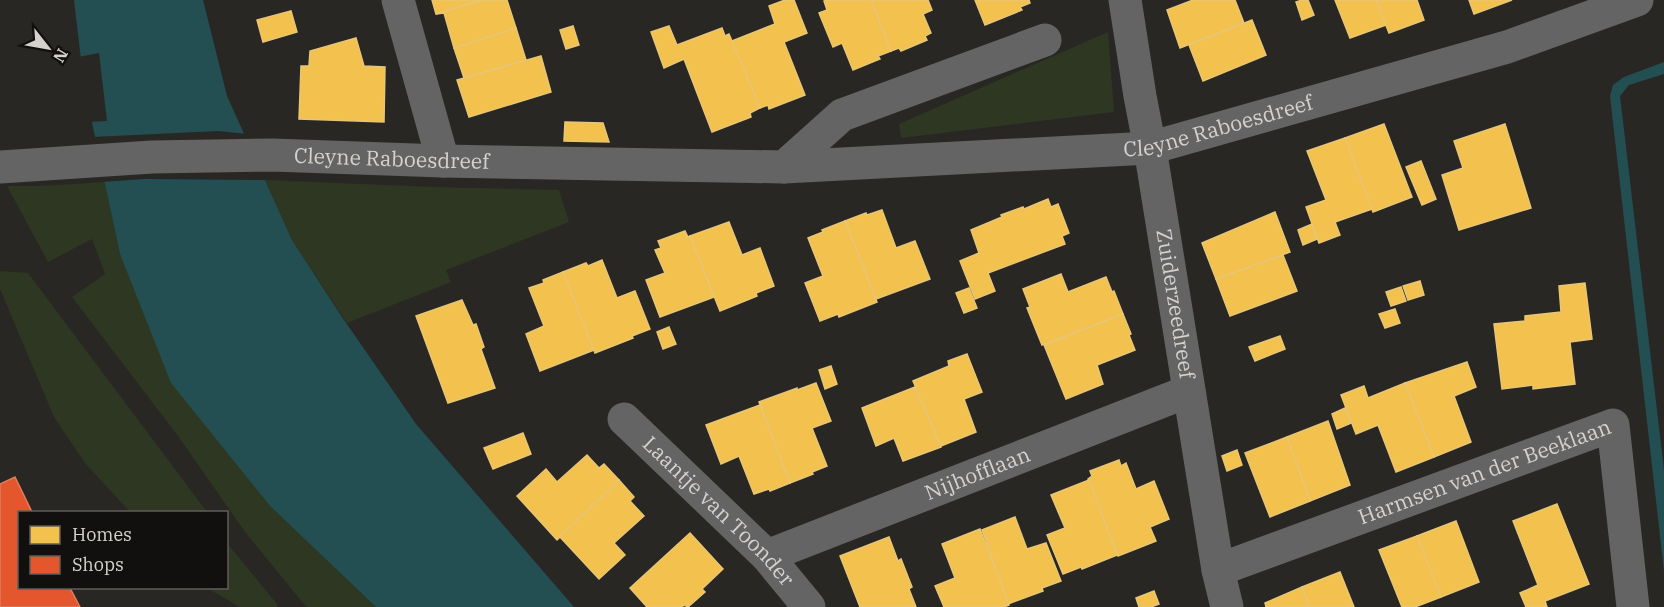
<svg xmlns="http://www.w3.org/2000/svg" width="1664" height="607" viewBox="0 0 1664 607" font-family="'IBM Plex Serif',serif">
<rect width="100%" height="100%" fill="#292724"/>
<g fill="#2e3721">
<path d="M1108,32L1114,112L901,138L899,124Z"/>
<path d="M265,180L433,187L559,190L569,222L446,270L451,282L347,323L292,240Z"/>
<path d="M105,182L120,254L271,507L376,607H307L299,598L245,532L178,436L72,297L105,274L92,239L48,262L7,186H41Z"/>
<path d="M0,271L28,273L207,512H130L85,463L54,417L0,289Z"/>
<path d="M227,543L277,604V607H240L214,592L208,588H226Z"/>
</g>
<g fill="#244f52">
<path d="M74,0H203L227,96L292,240L342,317L416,424L574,607H376L271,507L171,383L120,254L84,85Z"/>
<path d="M1664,62V74L1629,85L1620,96L1664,470V571L1610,96L1613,85L1624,77Z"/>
</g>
<g fill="#292724">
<path d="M99,53L107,121L89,122L81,86L78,57Z"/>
<path d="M218,131L247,134L268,180L144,179L102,182L92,137Z"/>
</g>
<g fill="#f2c14e" stroke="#e9c674" stroke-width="1.5">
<path d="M432,0H483L436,14Z"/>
<path d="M483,0H507L516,28L454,48L444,13L436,14Z"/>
<path d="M785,0H794L807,33L784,42L805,95L769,109L768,105L760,108L732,41L775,24L769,6Z"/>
<path d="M827,0H871L891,51L878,56L880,59L853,70L842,43L833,47L819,13L827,10L824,1Z"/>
<path d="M871,0H928L932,10L923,14L931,33L925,36L927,40L901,51L899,48L891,51Z"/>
<path d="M975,0H1029L1030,3L1020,7L1022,10L985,25Z"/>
<path d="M1193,0H1235L1244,23L1180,48L1167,10Z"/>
<path d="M1302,0H1308L1314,15L1302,20L1296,2Z"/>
<path d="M1335,0H1376L1386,25L1350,38Z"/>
<path d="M1376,0H1417L1424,20L1389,33Z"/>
<path d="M1469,0H1512L1474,14Z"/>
<path d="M291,11L297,32L263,42L257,20Z"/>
<path d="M1252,20L1266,55L1203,81L1189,45Z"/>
<path d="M573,26L579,45L566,49L560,30Z"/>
<path d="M669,26L677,45L722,28L725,36L729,34L760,108L750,113L751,117L712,132L684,59L664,68L651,32Z"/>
<path d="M516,28L526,60L464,78L454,48Z"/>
<path d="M356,38L364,66L385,67L384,122L299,119L301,66H309L310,51Z"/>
<path d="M541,56L551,92L469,117L457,80Z"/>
<path d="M565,122L603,123L609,142L564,141Z"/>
<path d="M1384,124L1412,197L1373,212L1345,138Z"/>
<path d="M1505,124L1531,208L1459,230L1442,175L1463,168L1454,141Z"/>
<path d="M1345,138L1372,209L1335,222L1340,235L1319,243L1306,207L1326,200L1307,151Z"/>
<path d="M1421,161L1436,199L1422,205L1406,167Z"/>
<path d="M1048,199L1051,207L1058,204L1069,233L1062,236L1065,244L988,273L995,291L975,299L960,261L979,253L971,230L1002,217L1001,215L1023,207L1024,209Z"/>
<path d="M882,210L896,248L915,241L930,279L876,299L845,221L866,213L867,215Z"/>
<path d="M1275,212L1290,252L1216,279L1202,243Z"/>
<path d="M845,221L877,302L839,317L838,314L820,321L805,283L823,276L808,238L823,232L822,230Z"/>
<path d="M729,222L742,255L760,248L774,286L756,293L757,296L720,311L690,236Z"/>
<path d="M1312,224L1317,239L1303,245L1298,230Z"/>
<path d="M685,231L688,237L690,236L714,297L660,317L646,280L665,273L655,250L661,248L658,241Z"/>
<path d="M1283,255L1297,291L1230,316L1216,279Z"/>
<path d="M602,260L617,298L635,291L650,329L632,336L633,338L595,353L563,272L586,263L588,266Z"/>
<path d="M563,272L594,350L540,371L526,334L544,326L529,288L544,283L543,280Z"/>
<path d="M1061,274L1068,292L1106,277L1112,292L1114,291L1123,314L1042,345L1027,308L1030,307L1023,289Z"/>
<path d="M1420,281L1424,295L1408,300L1403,286Z"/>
<path d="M1585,283L1592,339L1570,342L1575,384L1533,389V385L1502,389L1494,324L1525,321V316L1561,312L1559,286Z"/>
<path d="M1401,287L1406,301L1391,306L1386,292Z"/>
<path d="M969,288L977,308L964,313L956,293Z"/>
<path d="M462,300L473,325L476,324L484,347L481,349L495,388L448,403L416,316Z"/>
<path d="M1395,309L1400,323L1385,328L1379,314Z"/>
<path d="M1123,314L1131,334L1129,335L1135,350L1097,365L1103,384L1066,399L1044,345Z"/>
<path d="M669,327L676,344L663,349L657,332Z"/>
<path d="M1280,336L1285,349L1255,361L1249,347Z"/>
<path d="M967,354L982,392L964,399L976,432L941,446L913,381L949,366L948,361Z"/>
<path d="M1467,362L1476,387L1454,396L1471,442L1434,457L1405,383Z"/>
<path d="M831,366L837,384L825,389L819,370Z"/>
<path d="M816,383L831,421L812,428L827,466L812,472L813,474L790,483L759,402L797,388V390Z"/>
<path d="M1405,383L1434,457L1396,472L1378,425L1356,434L1341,395L1364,386L1368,398Z"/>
<path d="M915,387L941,447L903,461L894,438L876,446L862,408Z"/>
<path d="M760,405L790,483L770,491L769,489L754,494L739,456L721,464L706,425Z"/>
<path d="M1345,408L1351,423L1337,429L1332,414Z"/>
<path d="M1328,421L1350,485L1310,501L1287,437Z"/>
<path d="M523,433L531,454L493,469L484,448Z"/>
<path d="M1287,437L1310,501L1270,517L1245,453Z"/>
<path d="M1237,450L1242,465L1227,471L1222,456Z"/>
<path d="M587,455L599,468L604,464L619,480L557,540L517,496L546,469L557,482Z"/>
<path d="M1119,460L1121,466L1126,463L1136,489L1154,481L1169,519L1150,527L1156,541L1118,556L1088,479L1092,476L1090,471Z"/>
<path d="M619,480L634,497L630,501L644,516L614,543L625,555L599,579L560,537Z"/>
<path d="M1089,480L1117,555L1082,569L1081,567L1063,574L1047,535L1065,528L1051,495Z"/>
<path d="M1557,504L1589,584L1545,601L1547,607H1526L1520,593L1538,585L1513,521Z"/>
<path d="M1015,517L1027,549L1046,543L1061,581L1042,588L1043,591L1008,604L982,530Z"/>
<path d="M1456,521L1479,582L1441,597L1417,536Z"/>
<path d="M980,529L1009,605L1004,607H944L935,586L955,578L942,544Z"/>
<path d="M690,533L723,569L702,589L705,592L688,607L684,605L682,607H647L630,588Z"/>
<path d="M1417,536L1441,597L1415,607H1402L1379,550Z"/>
<path d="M889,537L898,561L901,559L912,587L909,589L916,607H860L840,556Z"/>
<path d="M1340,572L1354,607H1310L1302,587Z"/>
<path d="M1302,587L1310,607H1266L1265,603Z"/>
<path d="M1154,591L1159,604L1151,607H1139L1136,598Z"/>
</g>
<path fill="#e4572e" stroke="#e07c5e" stroke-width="1.5" d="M15,477L32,512H20V588H70L80,607H0V484Z"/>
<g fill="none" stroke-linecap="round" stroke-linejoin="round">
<g stroke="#656464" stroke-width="33">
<path d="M398,0L443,161"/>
<path id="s1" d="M1125,0L1140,96L1150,148L1218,570L1227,607"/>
<path id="s2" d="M0,167L152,157L272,155L443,161L784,167L1150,148L1507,47L1637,0"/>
<path d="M784,167L842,115L1045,40"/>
<path id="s3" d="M624,419L767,556L809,607"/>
<path id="s4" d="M767,556L1189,391"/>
<path id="s5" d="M1218,570L1613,425L1633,607"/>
</g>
</g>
<g text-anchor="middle" stroke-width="6" stroke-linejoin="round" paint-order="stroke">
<g font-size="21" fill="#d5d2ce" stroke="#12100e">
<text dy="7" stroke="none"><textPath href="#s2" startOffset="1222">Cleyne Raboesdreef</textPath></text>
<text dy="7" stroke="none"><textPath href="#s2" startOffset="392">Cleyne Raboesdreef</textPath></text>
<text dy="7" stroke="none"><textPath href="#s1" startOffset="308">Zuiderzeedreef</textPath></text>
<text dy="7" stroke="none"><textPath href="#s4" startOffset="226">Nijhofflaan</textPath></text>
<text dy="7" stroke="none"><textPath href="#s5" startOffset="284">Harmsen van der Beeklaan</textPath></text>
<text dy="7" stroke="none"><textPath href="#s3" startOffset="132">Laantje van Toonder</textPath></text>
</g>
</g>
<rect x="18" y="511" width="210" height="78" fill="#12100e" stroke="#605e5b" stroke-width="1.5"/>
<rect x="30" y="526" width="30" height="18" fill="#f2c14e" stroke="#605e5b" stroke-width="1.5"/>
<text x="72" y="541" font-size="18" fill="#d5d2ce">Homes</text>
<rect x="30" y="556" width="30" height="18" fill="#e4572e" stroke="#605e5b" stroke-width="1.5"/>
<text x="72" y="571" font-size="18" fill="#d5d2ce">Shops</text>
<g transform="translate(48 48) rotate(121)" stroke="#12100e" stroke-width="4.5" paint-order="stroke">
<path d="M0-4.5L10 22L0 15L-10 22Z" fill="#d5d2ce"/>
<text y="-9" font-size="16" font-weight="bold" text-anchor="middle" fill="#d5d2ce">N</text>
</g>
</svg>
